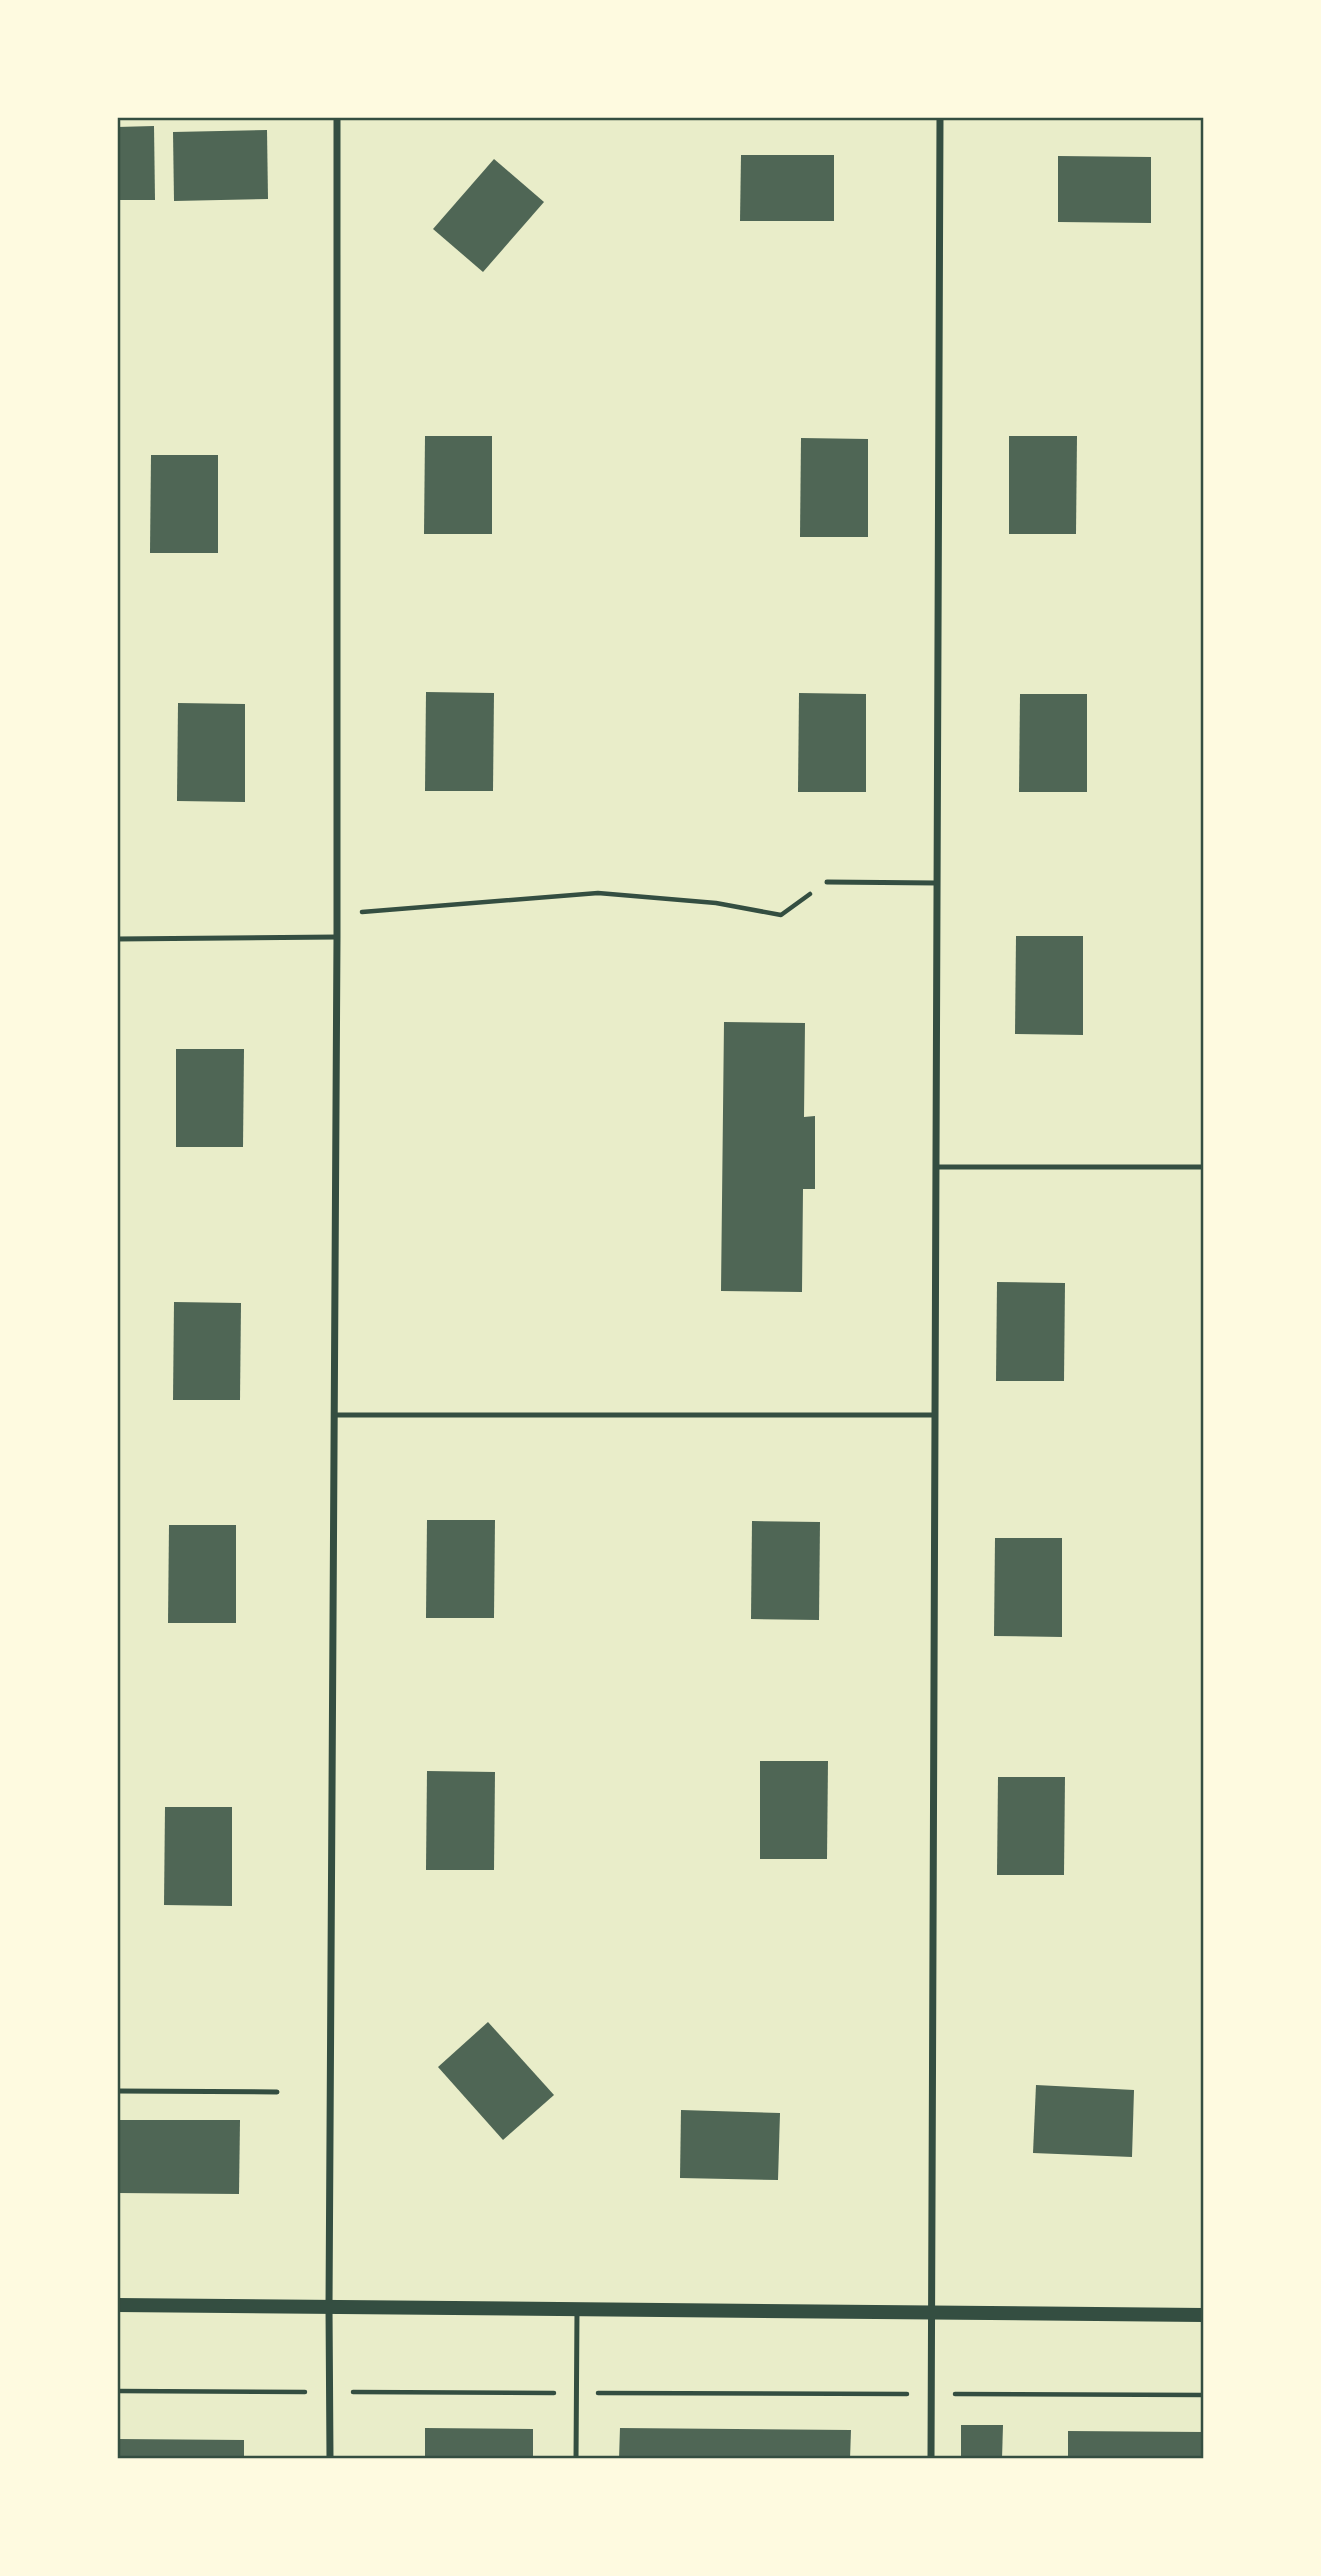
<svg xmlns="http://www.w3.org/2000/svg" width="1321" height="2576" viewBox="0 0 1321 2576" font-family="Rubik,sans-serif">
<rect width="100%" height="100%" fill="#e9edc9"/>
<g fill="#4f6655">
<path d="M154,126L155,200H117V127Z"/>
<path d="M267,130L268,199L174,201L173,132Z"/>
<path d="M741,155H834V221H740Z"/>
<path d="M1058,156L1151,157V223L1058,222Z"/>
<path d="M494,159L544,202L483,272L433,229Z"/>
<path d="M425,436H492V534H424Z"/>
<path d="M1009,436H1077L1076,534H1009Z"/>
<path d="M801,438L868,439V537H800Z"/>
<path d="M151,455H218V553H150Z"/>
<path d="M426,692L494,693L493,791H425Z"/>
<path d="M799,693L866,694V792H798Z"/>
<path d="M1020,694H1087V792H1019Z"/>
<path d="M178,703L245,704V802L177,801Z"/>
<path d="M1016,936H1083V1035L1015,1034Z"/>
<path d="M724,1022L805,1023L804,1117L815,1116V1189H803L802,1292L721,1291Z"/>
<path d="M176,1049H244L243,1147H176Z"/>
<path d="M997,1282L1065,1283L1064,1381H996Z"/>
<path d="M174,1302L241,1303L240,1400H173Z"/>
<path d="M427,1520H495L494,1618H426Z"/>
<path d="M752,1521L820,1522L819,1620L751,1619Z"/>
<path d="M169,1525H236V1623H168Z"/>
<path d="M995,1538H1062V1637L994,1636Z"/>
<path d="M760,1761H828L827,1859H760Z"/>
<path d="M427,1771L495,1772L494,1870H426Z"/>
<path d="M998,1777H1065L1064,1875H997Z"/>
<path d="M165,1807H232V1906L164,1905Z"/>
<path d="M488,2022L554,2095L503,2140L438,2067Z"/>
<path d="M1036,2085L1134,2090L1132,2157L1033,2153Z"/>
<path d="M681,2110L780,2113L778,2180L680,2178Z"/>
<path d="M117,2120H240L239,2194L117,2193Z"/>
<path d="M961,2425H1003L1002,2459H961Z"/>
<path d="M425,2428L533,2429V2459H425Z"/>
<path d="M620,2428L851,2430L850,2459H619Z"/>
<path d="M1068,2431L1204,2432V2459H1068Z"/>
<path d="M117,2439L244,2440V2459H117Z"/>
</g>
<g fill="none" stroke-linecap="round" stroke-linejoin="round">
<g stroke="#344e41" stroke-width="4.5">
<path d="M362,912L598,893L716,903L781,915L810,894"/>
<path d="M117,2391L305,2392"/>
<path d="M353,2392L554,2393"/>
<path d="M598,2393L907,2394"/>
<path d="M955,2394L1204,2395"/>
</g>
<g stroke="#344e41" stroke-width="5">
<path d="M827,882L937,883"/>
<path d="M117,939L337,937"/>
<path d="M936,1167H1204"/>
<path d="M334,1415H935"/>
<path d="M117,2091L277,2092"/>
<path d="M576,2459L577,2310"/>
</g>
<g stroke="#344e41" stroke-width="7">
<path d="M330,2459L329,2307L337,937V117"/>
<path d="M931,2459L940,117"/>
</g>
<path stroke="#344e41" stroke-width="14" d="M117,2305L1204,2315"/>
</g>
<rect width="1321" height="2576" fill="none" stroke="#fefae0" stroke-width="238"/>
<rect x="119" y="119" width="1083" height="2338" fill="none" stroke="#344e41" stroke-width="2.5"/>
</svg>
